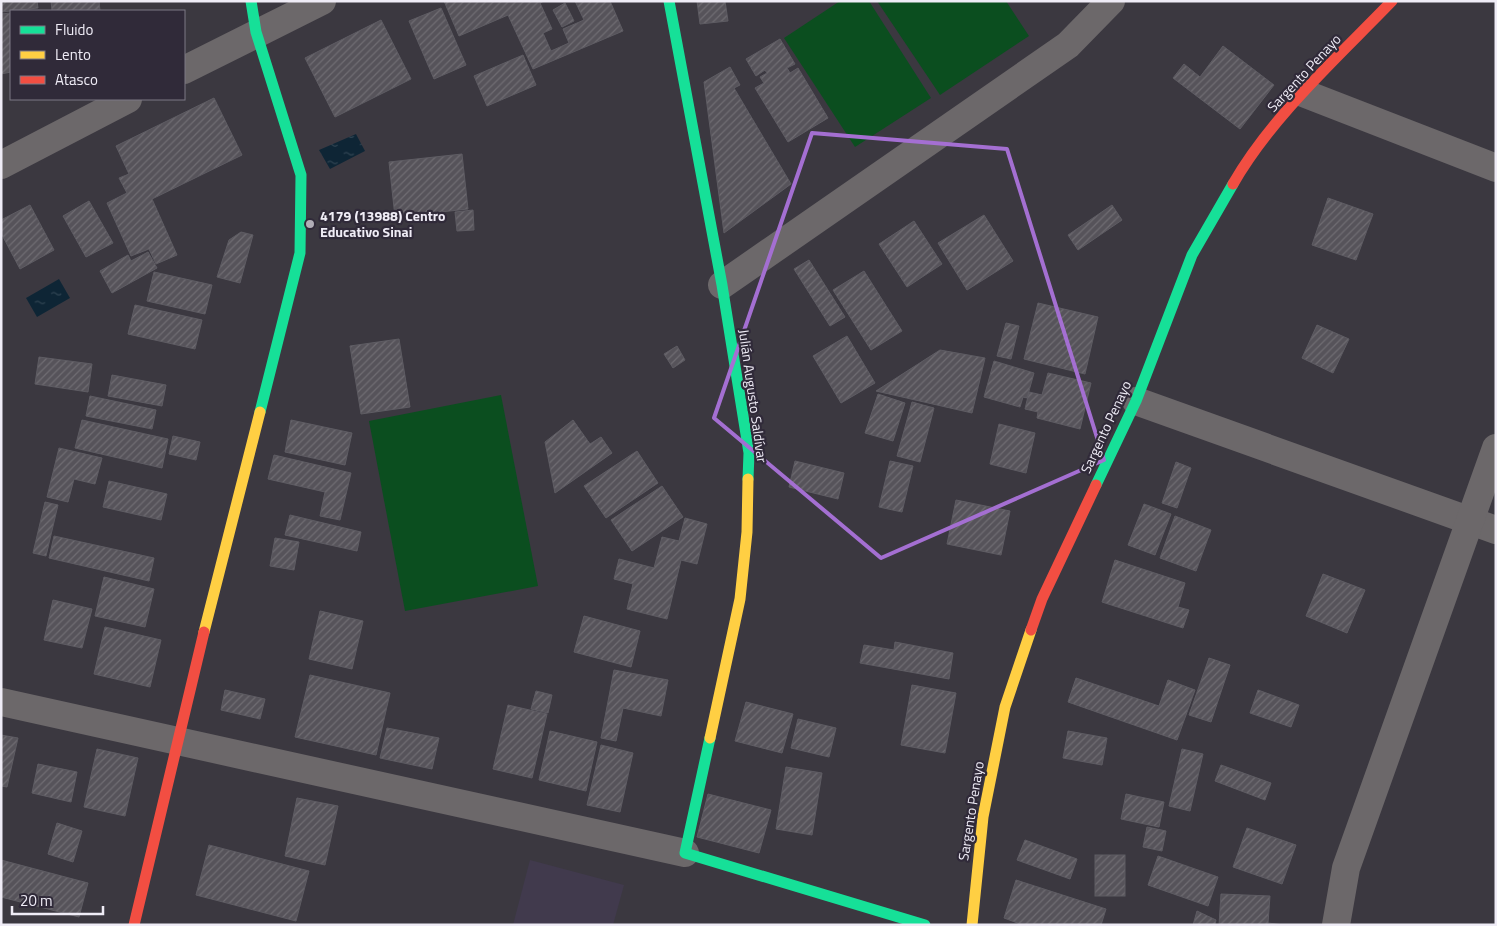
<svg xmlns="http://www.w3.org/2000/svg" width="1497" height="926" viewBox="0 0 1497 926" font-family="'Titillium Web',sans-serif">
<defs>
<pattern id="water-ripples" width="26" height="14" patternUnits="userSpaceOnUse" patternTransform="scale(1.25)"><rect width="26" height="14" fill="#0e2535"/><path d="M2 4q2-2 4 0t4 0M15 11q2-2 4 0t4 0" fill="none" stroke="#314553"/></pattern>
<pattern id="building-hatch" width="6" height="6" patternUnits="userSpaceOnUse" patternTransform="scale(1.25)"><rect width="6" height="6" fill="#56535a"/><path d="M-1 1l2-2M0 6l6-6M5 7l2-2" fill="none" stroke="#6f6c72"/></pattern>
</defs>
<rect width="100%" height="100%" fill="#3b3840"/>
<path fill="#413a4d" d="M530,860L624,885L613,925H513Z"/>
<g fill="#0b4e1f">
<path d="M840,1H869L931,98L855,147L784,38Z"/>
<path d="M877,1H1006L1029,36L940,95Z"/>
<path d="M501,395L538,586L405,611L369,421Z"/>
</g>
<g fill="url(#water-ripples)">
<path d="M356,134L365,151L330,169L319,150Z"/>
<path d="M59,279L70,298L37,317L26,298Z"/>
</g>
<g fill="url(#building-hatch)" stroke="#5e5c63">
<path d="M1,1H37L38,8L1,12Z"/>
<path d="M51,1H99L100,11H52Z"/>
<path d="M444,1H544L540,3L552,29L543,33L551,51L569,43L563,29L584,20L575,1H610L623,31L533,69L508,15L459,36Z"/>
<path d="M697,1H725L728,21L700,24Z"/>
<path d="M565,3L574,21L562,27L553,10Z"/>
<path d="M441,8L466,65L434,79L409,21Z"/>
<path d="M11,13V72L1,74V14Z"/>
<path d="M381,20L411,79L335,117L305,58Z"/>
<path d="M780,39L795,64L787,68L790,73L798,68L828,118L788,142L755,88L764,83L760,77L767,73L765,70L756,76L746,59Z"/>
<path d="M1223,46L1274,85L1240,129L1173,78L1184,64L1200,77Z"/>
<path d="M523,55L536,85L487,106L474,76Z"/>
<path d="M730,67L740,85L734,88L791,184L724,233L704,82Z"/>
<path d="M214,98L242,155L152,199L177,255L156,264L149,249L131,256L107,203L127,193L119,178L129,174L116,146Z"/>
<path d="M462,154L468,209L395,217L389,162Z"/>
<path d="M1328,198L1373,214L1356,260L1312,245Z"/>
<path d="M89,201L113,243L86,257L63,216Z"/>
<path d="M30,205L54,250L20,269L1,233V220Z"/>
<path d="M1112,205L1122,220L1078,250L1068,235Z"/>
<path d="M473,210L474,230L457,231L455,212Z"/>
<path d="M984,215L1013,261L967,290L938,243Z"/>
<path d="M914,221L942,264L907,287L879,244Z"/>
<path d="M241,232L253,235L240,283L217,277L229,240Z"/>
<path d="M148,252L157,268L112,293L100,271L128,255L131,261Z"/>
<path d="M809,260L845,317L830,326L794,269Z"/>
<path d="M864,271L902,331L871,350L833,290Z"/>
<path d="M154,272L212,285L205,314L147,301Z"/>
<path d="M1038,303L1098,317L1085,374L1024,359Z"/>
<path d="M135,305L202,320L195,349L128,334Z"/>
<path d="M1006,323L1019,326L1011,359L997,356Z"/>
<path d="M1317,325L1349,339L1333,373L1302,358Z"/>
<path d="M847,336L875,383L841,403L813,356Z"/>
<path d="M399,339L410,407L361,414L350,346Z"/>
<path d="M677,346L685,360L673,368L664,354Z"/>
<path d="M940,350L985,358L972,413L876,391Z"/>
<path d="M39,357L92,364L88,392L35,384Z"/>
<path d="M994,361L1034,373L1027,398L1023,397L1020,407L984,397Z"/>
<path d="M1048,373L1091,383L1080,429L1037,418L1038,412L1025,409L1029,392L1042,395Z"/>
<path d="M112,375L166,385L162,406L108,396Z"/>
<path d="M878,394L905,403L893,441L865,433Z"/>
<path d="M90,396L156,410L152,429L86,416Z"/>
<path d="M912,402L934,408L920,462L897,456Z"/>
<path d="M82,420L168,439L162,468L75,448Z"/>
<path d="M291,420L352,433L345,465L285,452Z"/>
<path d="M573,420L590,444L601,437L612,453L555,493L545,442Z"/>
<path d="M999,424L1035,433L1026,473L990,464Z"/>
<path d="M173,436L200,442L196,460L169,454Z"/>
<path d="M59,448L102,458L95,484L74,479L68,502L47,497Z"/>
<path d="M637,451L658,483L606,518L584,486Z"/>
<path d="M274,455L351,473L340,520L320,516L325,492L268,479Z"/>
<path d="M795,461L844,473L838,499L789,487Z"/>
<path d="M890,461L913,466L902,512L879,507Z"/>
<path d="M1176,462L1191,468L1177,508L1162,503Z"/>
<path d="M109,481L167,494L161,520L103,507Z"/>
<path d="M662,486L683,517L632,551L611,520Z"/>
<path d="M956,500L1010,511L1001,555L947,544Z"/>
<path d="M45,502L58,505L46,556L33,553Z"/>
<path d="M1144,504L1171,514L1155,555L1128,545Z"/>
<path d="M290,515L361,532L357,551L285,535Z"/>
<path d="M1175,516L1211,530L1196,571L1160,558Z"/>
<path d="M685,518L707,524L697,564L681,560L667,619L627,609L633,584L614,579L619,559L654,568L662,537L679,541Z"/>
<path d="M54,536L154,558L149,581L49,558Z"/>
<path d="M275,538L299,542L294,570L270,566Z"/>
<path d="M1115,560L1185,583L1178,607L1189,610L1183,628L1102,602Z"/>
<path d="M1323,574L1365,590L1347,633L1306,616Z"/>
<path d="M104,577L154,589L145,627L95,616Z"/>
<path d="M53,600L92,609L82,648L44,640Z"/>
<path d="M320,611L363,621L352,669L309,659Z"/>
<path d="M584,616L640,631L631,667L574,652Z"/>
<path d="M105,627L161,640L150,687L94,674Z"/>
<path d="M895,642L953,653L949,679L860,663L864,645L894,650Z"/>
<path d="M1209,658L1230,665L1211,722L1189,715Z"/>
<path d="M614,670L668,680L661,716L623,708L616,741L601,738Z"/>
<path d="M310,675L390,693L376,755L295,737Z"/>
<path d="M1076,678L1159,706L1168,680L1195,690L1177,740L1068,702Z"/>
<path d="M912,685L956,693L945,753L901,745Z"/>
<path d="M225,690L265,699L260,719L221,710Z"/>
<path d="M1258,690L1299,705L1291,727L1250,713Z"/>
<path d="M536,691L552,695L548,713L531,709Z"/>
<path d="M746,702L793,714L782,753L735,741Z"/>
<path d="M508,705L547,714L532,778L493,769Z"/>
<path d="M798,719L836,728L829,757L791,748Z"/>
<path d="M387,728L439,738L432,769L380,758Z"/>
<path d="M550,731L597,742L586,791L539,780Z"/>
<path d="M1068,731L1107,738L1102,765L1063,758Z"/>
<path d="M1,735L18,738L7,787L1,786Z"/>
<path d="M601,745L633,753L620,812L587,805Z"/>
<path d="M97,749L138,758L125,816L84,807Z"/>
<path d="M1182,749L1203,754L1190,811L1169,806Z"/>
<path d="M38,764L77,772L71,802L32,793Z"/>
<path d="M1221,765L1271,783L1265,800L1215,781Z"/>
<path d="M786,767L822,773L812,835L776,829Z"/>
<path d="M708,794L771,810L759,853L697,837Z"/>
<path d="M1126,794L1164,802L1159,827L1121,819Z"/>
<path d="M297,798L338,806L325,865L285,856Z"/>
<path d="M57,823L82,831L73,862L48,854Z"/>
<path d="M1147,827L1166,831L1162,851L1143,847Z"/>
<path d="M1247,828L1296,845L1282,884L1233,867Z"/>
<path d="M1025,840L1077,859L1070,879L1017,860Z"/>
<path d="M209,845L309,871L296,921L196,895Z"/>
<rect x="1095" y="855" width="30" height="41"/>
<path d="M1158,856L1218,877L1208,906L1148,885Z"/>
<path d="M1,860L88,883L79,917L1,897Z"/>
<path d="M1016,880L1106,909L1101,925H1023L1004,918Z"/>
<path d="M1221,894L1270,896L1268,923L1284,925H1219Z"/>
<path d="M1197,911L1216,920L1215,925H1193Z"/>
</g>
<g fill="none" stroke-linecap="round" stroke-linejoin="round">
<g stroke="#6c686a" stroke-width="28">
<path d="M184,70L322,1"/>
<path d="M1303,93L1496,168"/>
<path d="M1,165L128,99"/>
<path d="M722,285L1068,45L1111,1"/>
<path d="M1136,401L1496,530"/>
<path d="M1,702L685,853"/>
<path d="M1336,925L1346,868L1496,448"/>
</g>
<g stroke="#16e098" stroke-width="11">
<path d="M251,1L256,32L301,175L300,253L260,412"/>
<path d="M669,1L722,285L749,453L748,479"/>
<path d="M1096,485L1136,401L1192,255L1233,184"/>
<path d="M710,738L685,853L925,925"/>
</g>
<g stroke="#ffcf43" stroke-width="11">
<path d="M204,632L260,412"/>
<path d="M710,738L740,599L747,532L748,479"/>
<path d="M972,925L983,817L1005,707L1031,630"/>
</g>
<g stroke="#f24e42" stroke-width="11">
<path d="M1233,184C1272,116 1338,57 1392,1"/>
<path d="M1031,630L1042,599L1096,485"/>
<path d="M134,925L204,632"/>
</g>
</g>
<path fill="none" stroke="#a46fd2" stroke-width="4" stroke-linejoin="round" d="M812,133L1007,149L1104,460L881,558L714,418Z"/>
<circle fill="#b0adb6" stroke="#302a39" stroke-width="2" cx="310" cy="224" r="5"/>
<g text-anchor="middle" stroke-width="4.5" stroke-linejoin="round" paint-order="stroke">
<g font-size="14" fill="#efecf6" stroke="#302a39">
<text transform="translate(1304 73) rotate(-47)" y="5">Sargento Penayo</text>
<text transform="translate(753 396) rotate(82)" y="5">Julián Augusto Saldívar</text>
<text transform="translate(1106 427) rotate(-65)" y="5">Sargento Penayo</text>
<text transform="translate(971 811) rotate(-81)" y="5">Sargento Penayo</text>
</g>
<g font-size="14" font-weight="bold" fill="#efecf6" stroke="#302a39" text-anchor="start">
<text x="320" y="221">4179 (13988) Centro<tspan x="320" dy="16">Educativo Sinai</tspan></text>
</g>
</g>
<rect width="1497" height="926" fill="none" stroke="#efecf6" stroke-width="5"/>
<rect x="10" y="10" width="175" height="90" fill="#302a39" stroke="#7c7885"/>
<rect x="20" y="26" width="25" height="8" fill="#16e098" stroke="#7c7885"/>
<text x="55" y="35" font-size="15" fill="#efecf6">Fluido</text>
<rect x="20" y="51" width="25" height="8" fill="#ffcf43" stroke="#7c7885"/>
<text x="55" y="60" font-size="15" fill="#efecf6">Lento</text>
<rect x="20" y="76" width="25" height="8" fill="#f24e42" stroke="#7c7885"/>
<text x="55" y="85" font-size="15" fill="#efecf6">Atasco</text>
<path d="M12 906v8h91v-8" fill="none" stroke="#efecf6" stroke-width="2.5"/>
<text x="20" y="906" font-size="15" fill="#efecf6" stroke="#302a39" stroke-width="4" paint-order="stroke">20 m</text>
</svg>
